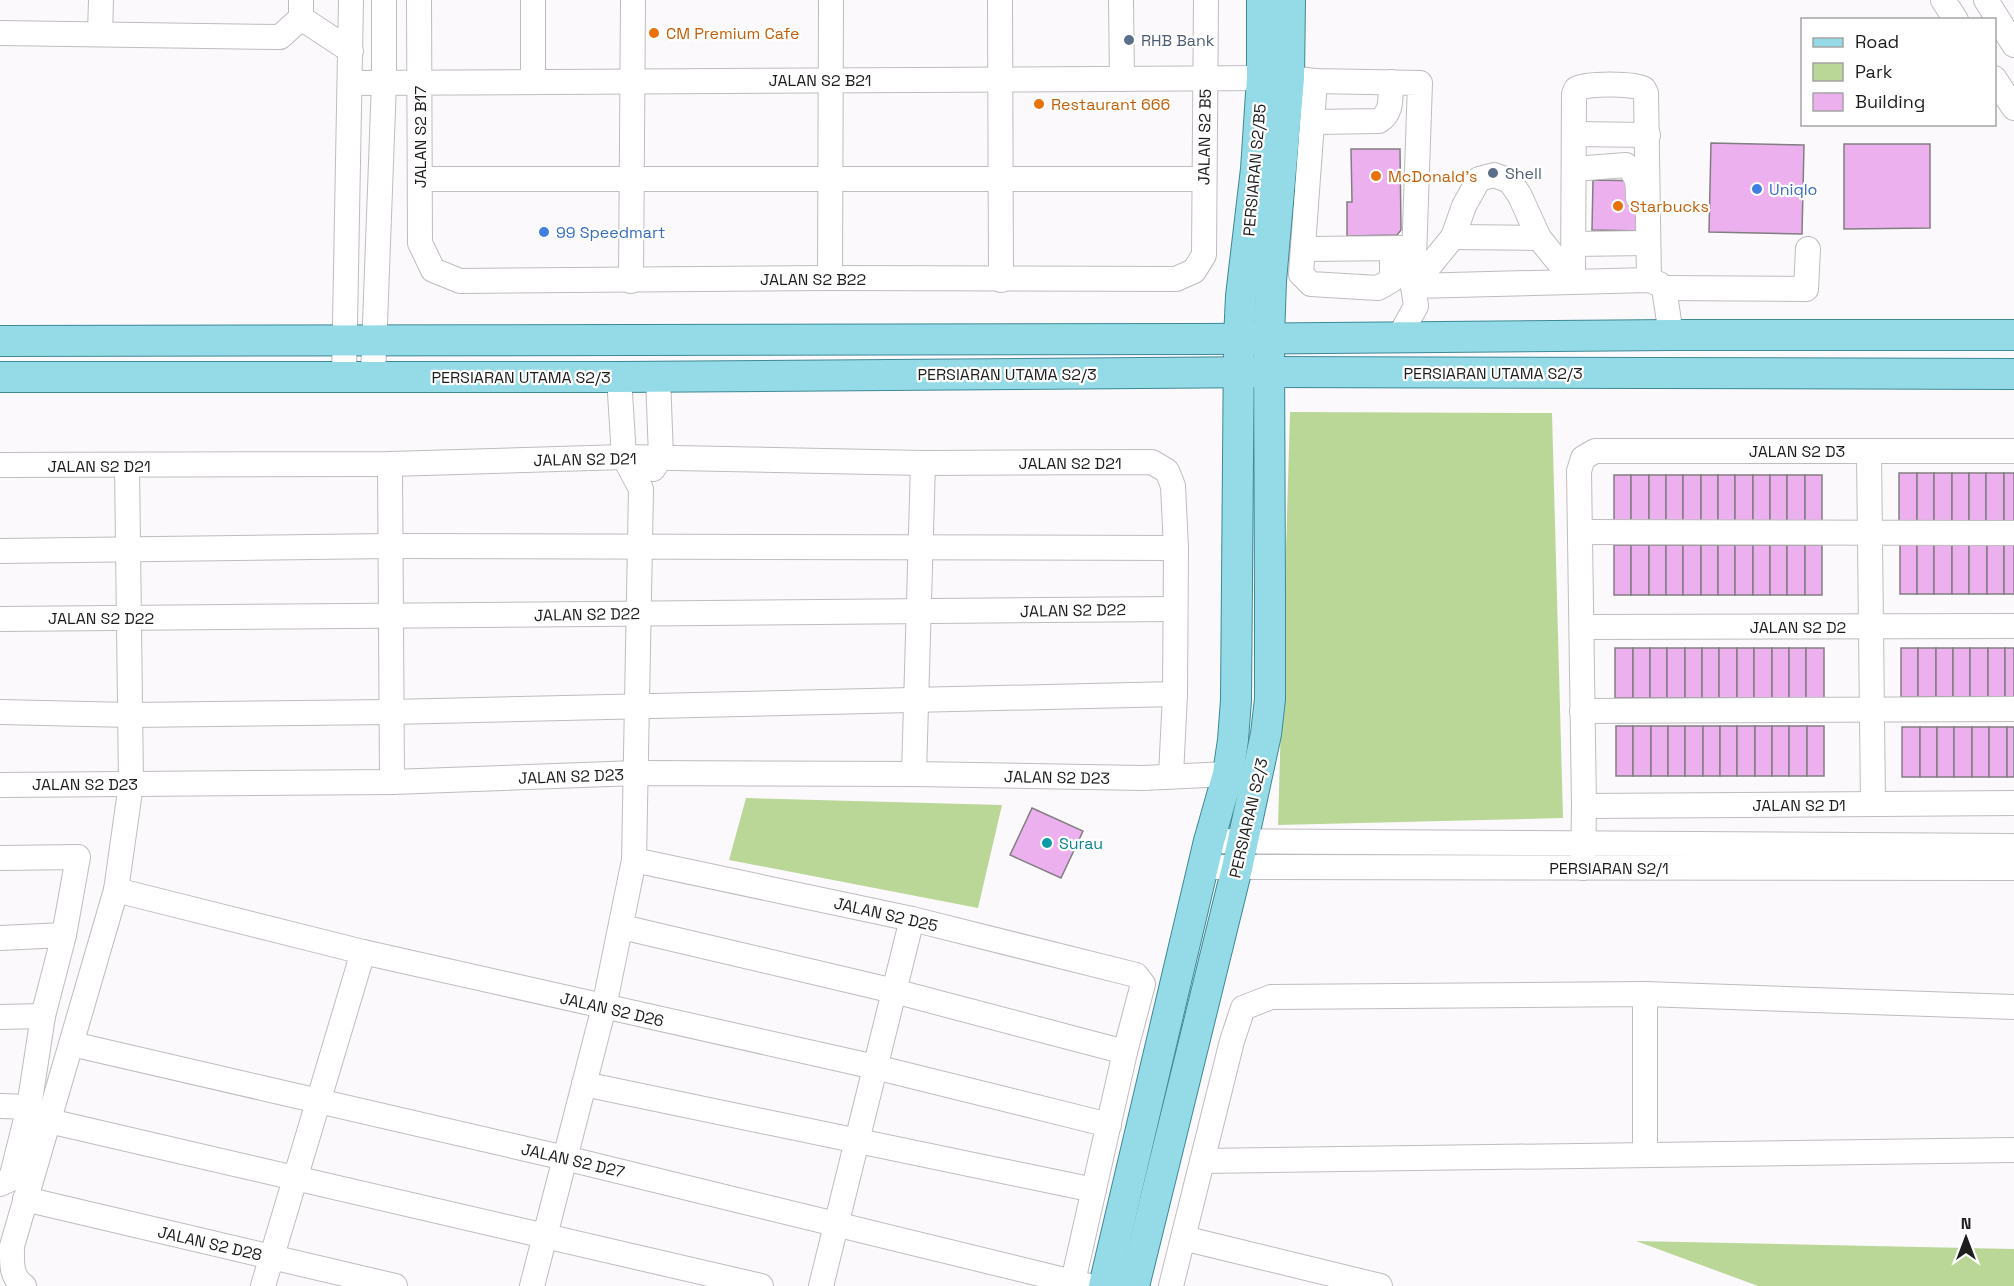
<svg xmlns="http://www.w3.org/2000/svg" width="2014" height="1286" viewBox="0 0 2014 1286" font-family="'Space Grotesk',sans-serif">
<rect width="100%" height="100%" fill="#fcf9fc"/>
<g fill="#bad798">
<path d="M1290,412L1552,413L1563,818L1278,825Z"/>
<path d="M746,798L1002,805L978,908L729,860Z"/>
<path d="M1636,1241L2014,1249V1286H1758Z"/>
</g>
<g fill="#ecb0ee" stroke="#817e81" stroke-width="1.5">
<path d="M1711,143L1804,145L1802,234L1709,232Z"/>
<path d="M1844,144H1930V228L1844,229Z"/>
<path d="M1351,149H1400L1401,230L1397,235L1347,236V202H1352Z"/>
<path d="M1593,180L1645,181L1644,231L1592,230Z"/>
<rect x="1899" y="473" width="18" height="49"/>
<rect x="1917" y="473" width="17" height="49"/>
<rect x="1934" y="473" width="18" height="49"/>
<rect x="1952" y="473" width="17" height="49"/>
<rect x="1969" y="473" width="17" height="49"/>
<rect x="1986" y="473" width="18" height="49"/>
<rect x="2004" y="473" width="10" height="49"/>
<rect x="1614" y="475" width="17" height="50"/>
<rect x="1631" y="475" width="18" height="50"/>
<rect x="1649" y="475" width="17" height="50"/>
<rect x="1666" y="475" width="17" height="50"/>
<rect x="1683" y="475" width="18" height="50"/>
<rect x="1701" y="475" width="17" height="50"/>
<rect x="1718" y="475" width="17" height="50"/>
<rect x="1735" y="475" width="18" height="50"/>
<rect x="1753" y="475" width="17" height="50"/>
<rect x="1770" y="475" width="17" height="50"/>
<rect x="1787" y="475" width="18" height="50"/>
<rect x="1805" y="475" width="17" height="50"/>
<rect x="1900" y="544" width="17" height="50"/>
<rect x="1917" y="544" width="17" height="50"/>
<rect x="1934" y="544" width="18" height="50"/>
<rect x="1952" y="544" width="17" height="50"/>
<rect x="1969" y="544" width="18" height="50"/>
<rect x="1987" y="544" width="17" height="50"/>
<rect x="2004" y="544" width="10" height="50"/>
<rect x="1614" y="545" width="17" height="50"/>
<rect x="1631" y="545" width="18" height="50"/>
<rect x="1649" y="545" width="17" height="50"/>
<rect x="1666" y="545" width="17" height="50"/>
<rect x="1683" y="545" width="18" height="50"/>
<rect x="1701" y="545" width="17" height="50"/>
<rect x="1718" y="545" width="17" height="50"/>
<rect x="1735" y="545" width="18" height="50"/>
<rect x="1753" y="545" width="17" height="50"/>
<rect x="1770" y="545" width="17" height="50"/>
<rect x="1787" y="545" width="18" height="50"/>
<rect x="1805" y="545" width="17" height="50"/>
<rect x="1615" y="648" width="18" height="50"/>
<rect x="1633" y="648" width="17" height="50"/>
<rect x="1650" y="648" width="17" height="50"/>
<rect x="1667" y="648" width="18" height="50"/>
<rect x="1685" y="648" width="17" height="50"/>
<rect x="1702" y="648" width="17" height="50"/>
<rect x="1719" y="648" width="18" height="50"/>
<rect x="1737" y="648" width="17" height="50"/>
<rect x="1754" y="648" width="18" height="50"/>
<rect x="1772" y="648" width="17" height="50"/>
<rect x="1789" y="648" width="17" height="50"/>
<rect x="1806" y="648" width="18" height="50"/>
<rect x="1901" y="648" width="17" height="49"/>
<rect x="1918" y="648" width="18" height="49"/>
<rect x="1936" y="648" width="17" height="49"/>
<rect x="1953" y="648" width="17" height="49"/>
<rect x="1970" y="648" width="18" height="49"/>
<rect x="1988" y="648" width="17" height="49"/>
<rect x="2005" y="648" width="9" height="49"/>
<rect x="1616" y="726" width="17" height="50"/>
<rect x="1633" y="726" width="18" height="50"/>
<rect x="1651" y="726" width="17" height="50"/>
<rect x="1668" y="726" width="17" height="50"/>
<rect x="1685" y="726" width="18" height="50"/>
<rect x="1703" y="726" width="17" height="50"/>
<rect x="1720" y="726" width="17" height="50"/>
<rect x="1737" y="726" width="18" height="50"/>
<rect x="1755" y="726" width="17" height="50"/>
<rect x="1772" y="726" width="17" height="50"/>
<rect x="1789" y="726" width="18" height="50"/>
<rect x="1807" y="726" width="17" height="50"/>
<rect x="1902" y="727" width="18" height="50"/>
<rect x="1920" y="727" width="17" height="50"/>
<rect x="1937" y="727" width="17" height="50"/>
<rect x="1954" y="727" width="18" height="50"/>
<rect x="1972" y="727" width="17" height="50"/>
<rect x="1989" y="727" width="18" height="50"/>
<rect x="2007" y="727" width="7" height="50"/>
<path d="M1032,808L1083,831L1061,878L1010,855Z"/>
</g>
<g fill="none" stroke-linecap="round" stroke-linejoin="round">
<defs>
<g id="minor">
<path d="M419,0L420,243L433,270L460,281L830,278L1176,279L1194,271L1204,255L1206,0"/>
<path d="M1000,0L1001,280"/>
<path d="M1121,0L1122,79"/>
<path d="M1943,0L1956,20"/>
<path d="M1986,0L2014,45"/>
<path d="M301,18L351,51"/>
<path d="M0,33L280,37L301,18V0"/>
<path d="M100,33L101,0"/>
<path d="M1994,78L2014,108"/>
<path d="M1315,81L1301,274L1311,284L1378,288L1392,280V249"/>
<path d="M533,82V0"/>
<path d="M351,83L1289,78L1315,81L1420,83L1413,286L1416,306L1399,337"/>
<path d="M1313,122L1379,121C1393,112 1390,98 1391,82"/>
<path d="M1574,134L1648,135"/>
<path d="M1574,169L1626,165C1638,176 1638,183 1638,198"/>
<path d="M420,179H1203"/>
<path d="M1453,237L1539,238"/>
<path d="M1574,244L1648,243"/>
<path d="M1303,249L1409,248"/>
<path d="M830,278L831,0"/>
<path d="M1573,280L1574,94L1576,89C1586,83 1634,83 1644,89L1646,93L1649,280"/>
<path d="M631,281L633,0"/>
<path d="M1413,286L1649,280L1659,284L1664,288L1671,335"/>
<path d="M1413,286L1453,237L1464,206L1479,179L1494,175L1510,181L1520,196L1539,238L1573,280"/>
<path d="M1664,288L1806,289L1808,249"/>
<path d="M344,377L351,0"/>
<path d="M373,377L384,82V0"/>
<path d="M1869,452L1873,804"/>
<path d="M390,464L392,782"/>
<path d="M0,465L390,464L624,457L923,463L1152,462L1167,471L1173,486L1176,548L1175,694L1171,776"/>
<path d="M653,469L661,457L658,377"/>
<path d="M1581,532L2014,533"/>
<path d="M0,551L390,546L1176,548"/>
<path d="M0,619L1174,609"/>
<path d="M1582,627L2014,626"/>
<path d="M1582,711L2014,709"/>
<path d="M0,712L130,715L391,712L1175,694"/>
<path d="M914,774L923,463"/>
<path d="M0,785L392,782L636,773L914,774L1143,778L1228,774"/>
<path d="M1584,806L2014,803"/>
<path d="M1209,841L2014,846"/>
<path d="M0,858L78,857L64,935L43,1016L29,1107L11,1179L0,1184"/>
<path d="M634,860L912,919L1136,975L1143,984L1125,1052L1072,1286"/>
<path d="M1203,867L2014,868"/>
<path d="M1583,868L1584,806L1579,471L1583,458L1595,451H2014"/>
<path d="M116,890L363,952L875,1067L1109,1125"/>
<path d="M622,927L894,991L1125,1052"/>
<path d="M0,938L64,935"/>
<path d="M1645,994V1155"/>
<path d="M0,1017L43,1016"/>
<path d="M72,1044L565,1158L1089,1286"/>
<path d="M584,1084L1094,1190"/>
<path d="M0,1106L29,1107"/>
<path d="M49,1121L761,1286"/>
<path d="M1202,1161L2014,1150"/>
<path d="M25,1199L395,1286"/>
<path d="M1183,1238L1380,1286"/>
<path d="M24,1286C10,1277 12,1261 12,1246L116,890L131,784L127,466"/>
<path d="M263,1286L363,952"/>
<path d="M532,1286L604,1007L634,860L641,489L624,457L619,377"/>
<path d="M821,1286L912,919"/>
<path d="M1171,1286L1232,1041L1243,1008L1271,997L1645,994L2014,1007"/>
</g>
<g id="major">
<path d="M0,341L1200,339L1671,335H2014"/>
<path d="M0,377H619L1269,372L2014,374"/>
<path d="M1104,1286L1209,841L1228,774L1233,740L1236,700L1239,339L1241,296L1256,169L1262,78V0"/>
<path d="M1134,1286L1237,868L1266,734L1270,699V602L1269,338L1271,281L1289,78L1290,0"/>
</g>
</defs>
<use href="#minor" stroke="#bfbcbf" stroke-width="26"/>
<use href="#major" stroke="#3d8996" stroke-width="32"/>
<use href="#minor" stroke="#fff" stroke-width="24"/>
<use href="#major" stroke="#94dbe7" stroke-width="30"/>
</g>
<g fill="#e8710a" stroke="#fff" stroke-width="2">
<circle cx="654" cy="33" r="6"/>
<circle cx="1039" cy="104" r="6"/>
<circle cx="1376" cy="176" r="6"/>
<circle cx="1618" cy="206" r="6"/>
</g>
<g fill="#5c6f8a" stroke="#fff" stroke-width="2">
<circle cx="1129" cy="40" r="6"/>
<circle cx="1493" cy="173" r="6"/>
</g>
<g fill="#3f7fe0" stroke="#fff" stroke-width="2">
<circle cx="1757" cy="189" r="6"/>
<circle cx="544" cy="232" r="6"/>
</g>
<circle fill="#0f9aa8" stroke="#fff" stroke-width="2" cx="1047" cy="843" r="6"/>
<g text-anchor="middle" stroke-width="4.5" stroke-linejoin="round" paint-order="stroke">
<g font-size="16" fill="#c56008" stroke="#fff" text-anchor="start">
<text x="666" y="39">CM Premium Cafe</text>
<text x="1051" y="110">Restaurant 666</text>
<text x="1388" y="182">McDonald's</text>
<text x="1630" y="212">Starbucks</text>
</g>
<g font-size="16" fill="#4e5e75" stroke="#fff" text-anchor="start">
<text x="1141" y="46">RHB Bank</text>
<text x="1505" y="179">Shell</text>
</g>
<g font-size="16" fill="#1e1d1e" stroke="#fff">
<text x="820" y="86">JALAN S2 B21</text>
<text transform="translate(420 137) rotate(-90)" y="6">JALAN S2 B17</text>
<text transform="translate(1204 137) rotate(-89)" y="6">JALAN S2 B5</text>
<text transform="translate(1254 170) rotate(-85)" y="6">PERSIARAN S2/B5</text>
<text x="813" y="285">JALAN S2 B22</text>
<text x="1493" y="379">PERSIARAN UTAMA S2/3</text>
<text x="1007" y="380">PERSIARAN UTAMA S2/3</text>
<text x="521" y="383">PERSIARAN UTAMA S2/3</text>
<text x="1797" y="457">JALAN S2 D3</text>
<text transform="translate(585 459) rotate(-1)" y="6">JALAN S2 D21</text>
<text x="1070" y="469">JALAN S2 D21</text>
<text x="99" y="472">JALAN S2 D21</text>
<text transform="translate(1073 610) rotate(-1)" y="6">JALAN S2 D22</text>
<text transform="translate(587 614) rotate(-1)" y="6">JALAN S2 D22</text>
<text x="101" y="624">JALAN S2 D22</text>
<text x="1798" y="633">JALAN S2 D2</text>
<text transform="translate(571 776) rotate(-2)" y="6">JALAN S2 D23</text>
<text transform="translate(1057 777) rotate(1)" y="6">JALAN S2 D23</text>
<text x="85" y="790">JALAN S2 D23</text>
<text x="1799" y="811">JALAN S2 D1</text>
<text transform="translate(1248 818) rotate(-77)" y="6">PERSIARAN S2/3</text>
<text x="1609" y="874">PERSIARAN S2/1</text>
<text transform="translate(886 914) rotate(13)" y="6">JALAN S2 D25</text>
<text transform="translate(612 1009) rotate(13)" y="6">JALAN S2 D26</text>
<text transform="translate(573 1160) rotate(13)" y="6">JALAN S2 D27</text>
<text transform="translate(210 1243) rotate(13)" y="6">JALAN S2 D28</text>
</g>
<g font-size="16" fill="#366cbe" stroke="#fff" text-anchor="start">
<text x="1769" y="195">Uniqlo</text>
<text x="556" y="238">99 Speedmart</text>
</g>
<g font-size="16" fill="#0d838f" stroke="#fff" text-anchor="start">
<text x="1059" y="849">Surau</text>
</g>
</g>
<rect x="1801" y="18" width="195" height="108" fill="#ffffff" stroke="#a5a5a5" stroke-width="1.5"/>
<rect x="1813" y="38" width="30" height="9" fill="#94dbe7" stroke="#a5a5a5" stroke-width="1.5"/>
<text x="1855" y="48" font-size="18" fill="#1e1d1e">Road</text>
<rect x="1813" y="63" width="30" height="18" fill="#bad798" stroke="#a5a5a5" stroke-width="1.5"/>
<text x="1855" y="78" font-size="18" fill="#1e1d1e">Park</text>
<rect x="1813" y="93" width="30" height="18" fill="#ecb0ee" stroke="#a5a5a5" stroke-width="1.5"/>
<text x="1855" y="108" font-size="18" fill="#1e1d1e">Building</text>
<g transform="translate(1966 1238)" stroke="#ffffff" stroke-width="4.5" paint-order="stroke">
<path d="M0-4.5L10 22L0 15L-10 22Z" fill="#1e1d1e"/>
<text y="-9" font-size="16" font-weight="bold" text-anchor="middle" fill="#1e1d1e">N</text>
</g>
</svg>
